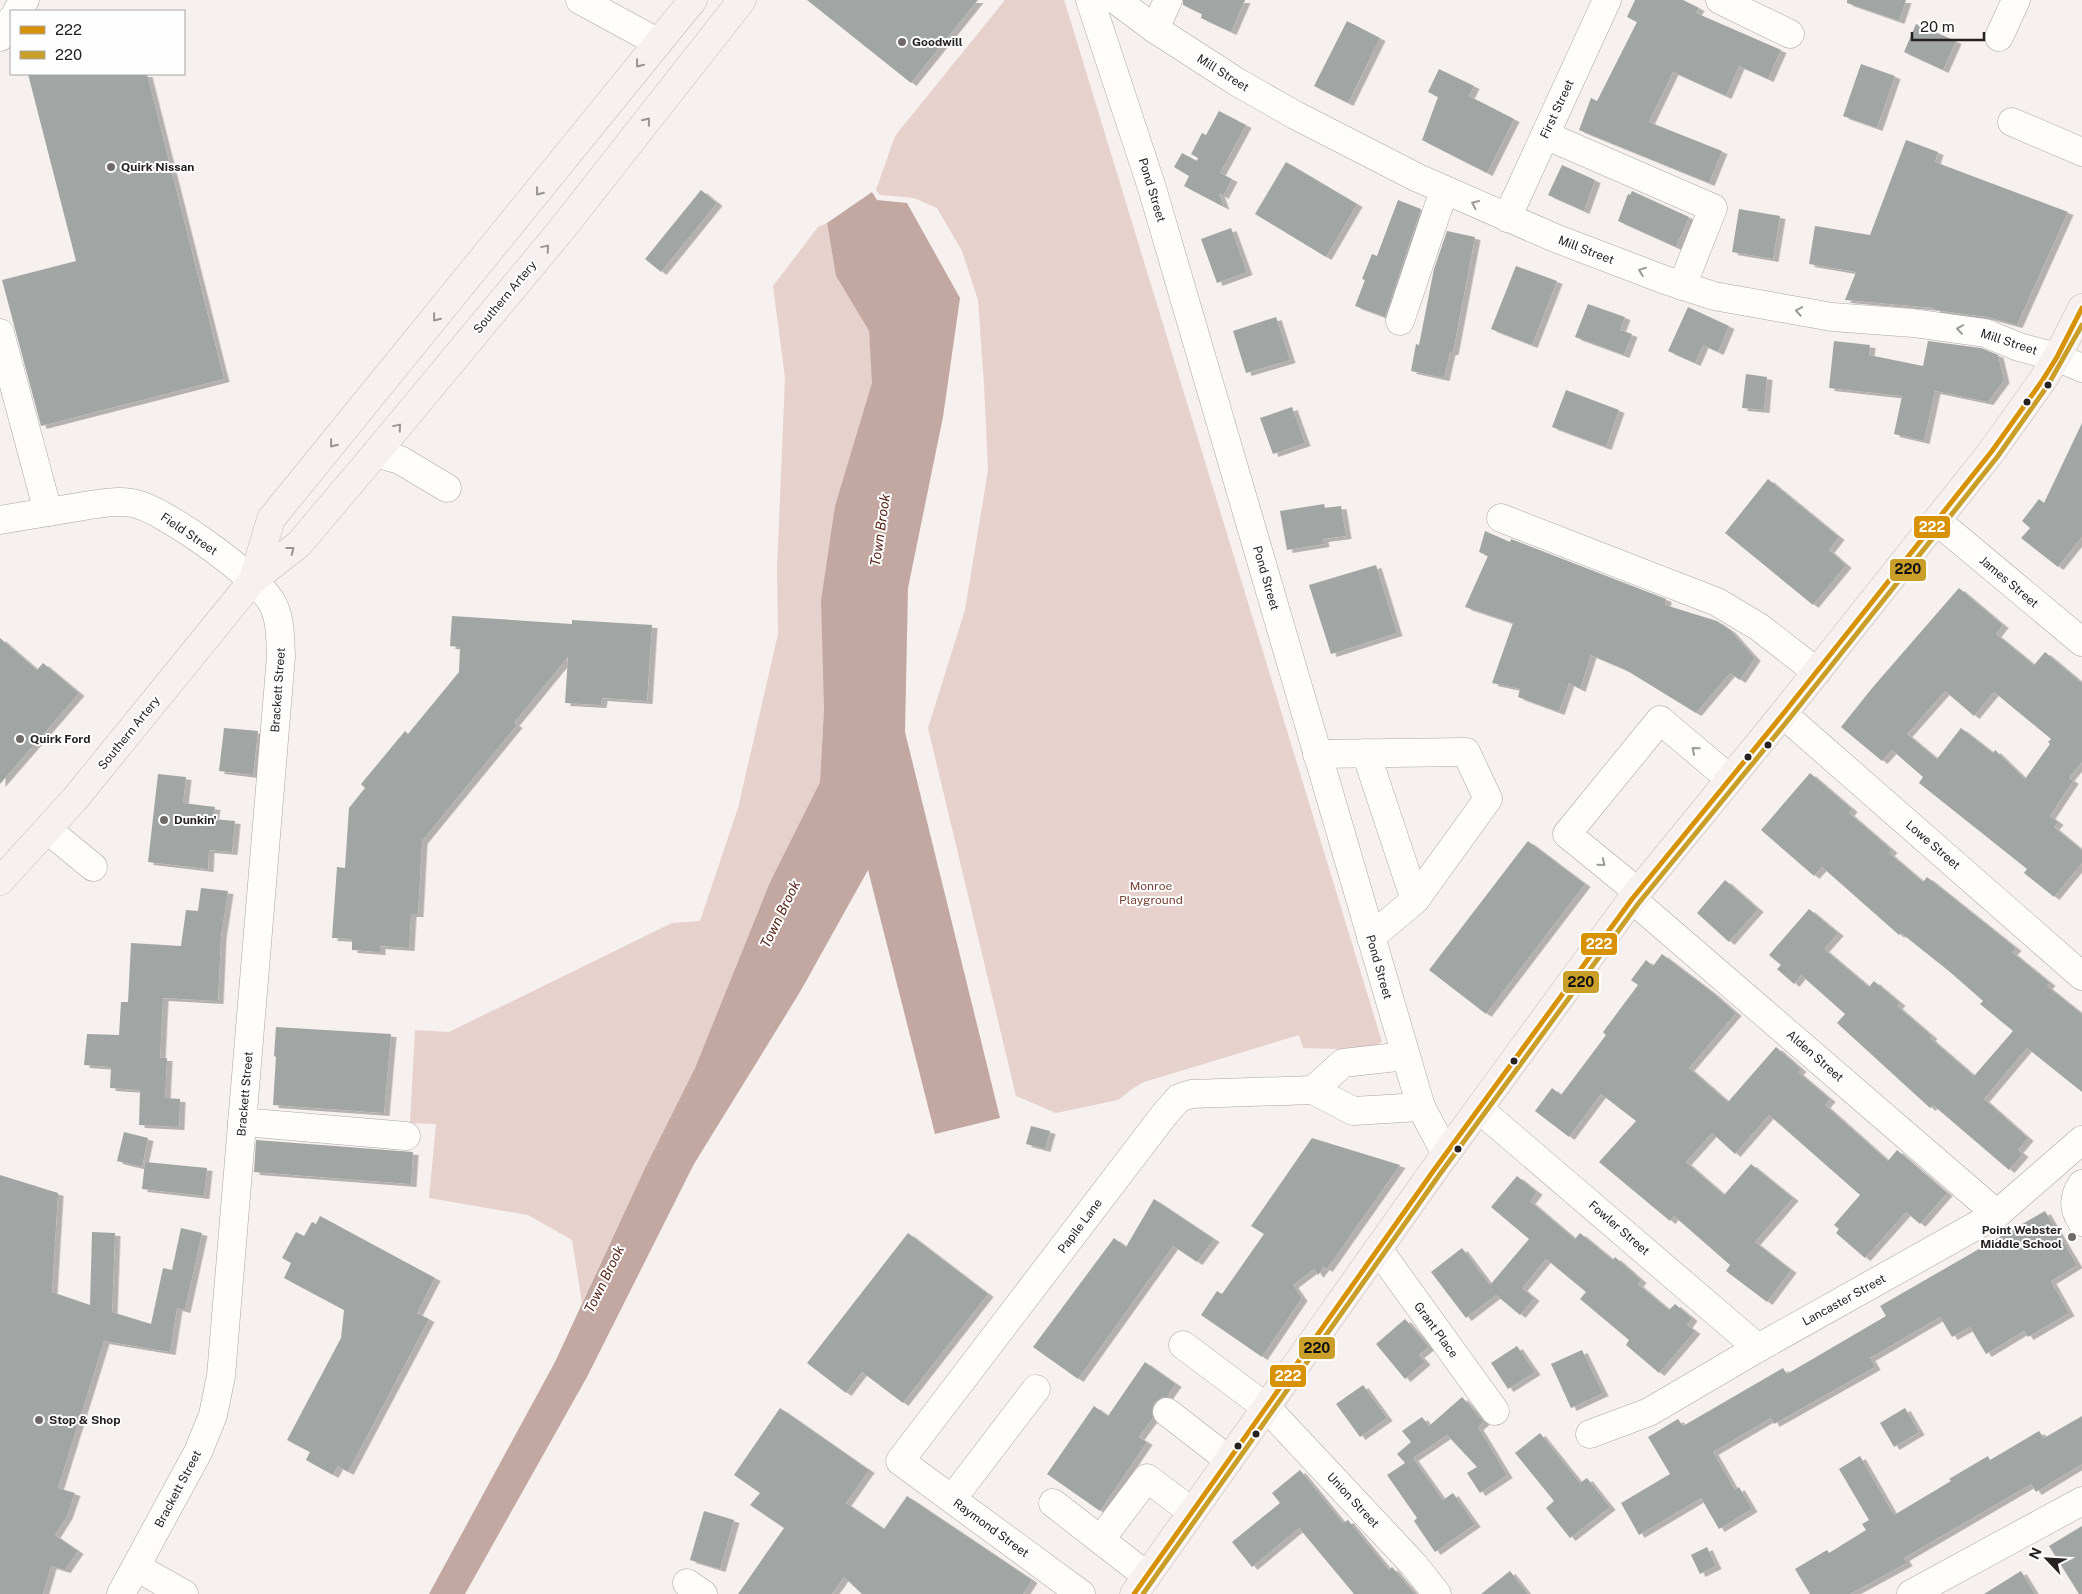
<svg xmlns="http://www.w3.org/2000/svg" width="2082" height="1594" viewBox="0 0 2082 1594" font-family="'Public Sans',sans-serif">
<defs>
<filter id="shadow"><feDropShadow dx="5.5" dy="3" stdDeviation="0" flood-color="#0004"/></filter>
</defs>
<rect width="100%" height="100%" fill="#f6f0ee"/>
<g fill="#e7d1cc">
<path d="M1005,0H1064L1066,6L1382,1042L1368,1050L1303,1048L1299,1035L1144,1082L1132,1089L1118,1100L1056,1113L1016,1096L928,728L965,610L988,470L984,384L978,300L962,251L937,208L914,198L880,195L876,190L895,136Z"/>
<path d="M827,223L836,276L869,331L873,383L835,506L820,782L770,882L695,1068L645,1168L582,1303L572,1240L528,1215L429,1198L436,1124L410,1123L415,1030L449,1032L672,923L700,921L738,808L778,634L777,569L785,378L773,286L818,227Z"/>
</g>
<path fill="#c3a8a2" d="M872,192L877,200L907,203L960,298L943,417L908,588L905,732L1000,1118L935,1134L868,870L800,992L694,1164L587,1377L465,1594H429L555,1362L645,1168L695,1068L770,882L820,782L824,708L821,601L835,506L872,383L869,331L836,276L827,223Z"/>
<g fill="#a1a6a5" fill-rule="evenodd" filter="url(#shadow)">
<path d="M807,0H978L911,83Z"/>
<path d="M1183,0H1245L1231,32L1201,18L1202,14L1183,5Z"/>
<path d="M1635,0H1683L1699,8L1696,13L1781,50L1768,79L1739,66L1726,96L1673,72L1649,122L1722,151L1709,183L1579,130L1591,98L1597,101L1637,22L1627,17Z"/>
<path d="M1847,0H1906L1899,21L1847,3Z"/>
<path d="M1347,21L1380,38L1348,103L1314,86Z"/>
<path d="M1916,24L1956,41L1943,70L1904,52Z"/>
<path d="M1861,64L1895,76L1877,128L1843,116Z"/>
<path d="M1439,69L1474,86L1469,96L1514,119L1487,173L1422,140L1438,97L1428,92Z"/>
<path d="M28,74H147L224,379L41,426L2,280L76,261Z"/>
<path d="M1219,111L1246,125L1220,173L1232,179L1223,196L1219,193L1224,207L1184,186L1189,176L1174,167L1182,153L1197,161L1198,158L1191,154L1202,133L1206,135Z"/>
<path d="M1906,140L1938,152L1935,162L2068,212L2017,325L1987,317L1934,310L1935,308L1845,300L1856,272L1809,264L1815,226L1870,235Z"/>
<path d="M1286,162L1357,204L1326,257L1255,214Z"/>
<path d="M1562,165L1595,180L1584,211L1548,195Z"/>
<path d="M701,190L717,203L661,272L645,259Z"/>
<path d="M1632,191L1689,217L1676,247L1618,221L1628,194L1630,195Z"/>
<path d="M1398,200L1421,209L1385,317L1355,306L1365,280L1362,279L1372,254L1377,256Z"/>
<path d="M1739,209L1780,216L1773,259L1732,252Z"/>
<path d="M1231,228L1247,272L1217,283L1201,239Z"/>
<path d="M1447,231L1475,237L1453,352H1450L1444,378L1411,371L1416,344L1419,345L1434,269Z"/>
<path d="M1516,266L1557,281L1532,345L1491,329Z"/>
<path d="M1588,304L1625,317L1620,330L1632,334L1624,355L1575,337Z"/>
<path d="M1688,307L1729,326L1718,352L1703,345L1695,363L1668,351Z"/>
<path d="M1276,317L1290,360L1246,373L1233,331Z"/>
<path d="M1834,341L1870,345L1869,355L1923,366L1928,341L1981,348L1998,355L2004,380L1988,402L1935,391L1924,441L1894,434L1902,396L1829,388Z"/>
<path d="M1746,374L1767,377L1764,410L1742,408Z"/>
<path d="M1566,390L1619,410L1606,447L1552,427Z"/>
<path d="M1292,407L1305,443L1273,454L1260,418Z"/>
<path d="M2082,423V537L2058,567L2021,538L2030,528L2022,521L2039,499L2044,503Z"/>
<path d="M1768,479L1839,537L1829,550L1846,565L1813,605L1725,533Z"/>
<path d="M1324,504L1325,508L1341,506L1346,536L1323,539L1324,544L1287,550L1280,511Z"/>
<path d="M1485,531L1510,542L1511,539L1666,599L1665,605L1717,621L1730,630L1755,658L1740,680L1730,673L1696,713L1626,670L1591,655L1580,689L1569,683L1559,712L1518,697L1520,689L1492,683L1513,623L1465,607L1488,556L1479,552Z"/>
<path d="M1376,565L1397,633L1331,654L1309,585Z"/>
<path d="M1959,588L2003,625L1996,634L2034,665L2045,652L2082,683V762L2069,778L2073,781L2050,816L2058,822L2054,827L2082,850V863L2054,897L2024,873L2027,869L1919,783L1923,777L1892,750L1882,761L1841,727L1873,687ZM1945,691L1974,716L1994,692L2051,739L2048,742L2050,744L2025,779L1995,750L1993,753L1961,728L1937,759L1907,734Z"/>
<path d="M452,616L572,624V620L652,625L647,701L602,698L601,705L565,703L568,657L514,723L517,725L422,841L418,914H411L409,948L380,946V952L352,950V939L332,938L337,867L345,868L349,808L365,788L361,784L405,731L408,734L459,672L460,647L450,646Z"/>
<path d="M0,638L37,670L43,663L79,693L0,784Z"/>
<path d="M224,728L258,731L253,775L219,771Z"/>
<path d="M1810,773L1852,809L1849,813L1892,850L1889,853L1923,882L1927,877L2016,948L2012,952L2050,983L2047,986L2082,1014V1092L2027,1048L1984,1099L2028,1138L2018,1150L2023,1154L2009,1170L1933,1105L1930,1108L1837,1023L1845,1014L1801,975L1794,984L1777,969L1781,965L1769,955L1809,909L1838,933L1824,949L1869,987L1874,981L1900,1003L1897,1006L1932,1036L1930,1038L1974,1076L2013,1031L1980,1004L1983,1001L1950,972L1901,933L1899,935L1822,867L1814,876L1761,830Z"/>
<path d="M158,774L186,777L183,803L215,807L213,819L235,821L232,852L209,850L208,869L148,862Z"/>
<path d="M1528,841L1585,884L1486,1014L1429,970Z"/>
<path d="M1725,880L1758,909L1729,942L1697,913Z"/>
<path d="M201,888L228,891L221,936L218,1001L163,998L160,1058H167L165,1098L180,1099L179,1127L139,1125L140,1090L110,1088L111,1067L84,1065L87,1034L119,1035L121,1002H128L131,943L181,946L186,910L198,911Z"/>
<path d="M1662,954L1712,992L1736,1013L1689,1068L1728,1102L1776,1047L1801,1069L1798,1072L1830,1099L1825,1105L1888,1161L1897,1150L1947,1193L1920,1224L1906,1212L1865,1258L1836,1233L1839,1229L1834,1225L1860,1195L1769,1115L1735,1154L1712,1133L1686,1162L1724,1195L1751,1164L1793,1198L1755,1242L1791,1270L1767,1302L1726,1271L1730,1265L1674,1216L1670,1221L1599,1162L1636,1121L1601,1094L1569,1137L1535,1111L1552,1088L1561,1095L1606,1035L1603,1032L1638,985L1631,980L1646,960L1653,966Z"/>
<path d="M276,1027L391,1034L384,1113L273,1105L276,1057L274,1056Z"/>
<path d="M1031,1126L1050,1131L1045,1149L1026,1144Z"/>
<path d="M124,1132L148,1138L142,1167L117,1161Z"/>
<path d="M1312,1138L1400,1165L1327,1269L1324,1267L1318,1275L1314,1269L1293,1285L1302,1298L1262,1357L1201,1315L1217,1291L1222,1294L1264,1234L1251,1226Z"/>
<path d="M256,1140L413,1152L411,1184L254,1172Z"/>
<path d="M145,1162L207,1168L204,1196L142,1189Z"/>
<path d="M0,1175L58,1193L52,1292L90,1305L92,1232L115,1233L112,1312L151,1324L163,1268L172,1270L181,1228L202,1233L185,1310L177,1308L170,1352L104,1341L58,1488L75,1493L67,1516L55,1535L78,1551L65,1570L51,1566L43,1594H0Z"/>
<path d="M1517,1176L1537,1192L1530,1201L1575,1239L1580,1233L1613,1260L1615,1257L1641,1280L1638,1284L1669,1310L1675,1304L1692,1318L1687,1325L1695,1331L1659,1373L1626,1345L1629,1340L1580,1299L1586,1292L1546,1259L1522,1288L1534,1298L1520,1315L1496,1295L1466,1318L1431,1272L1462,1248L1490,1285L1529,1239L1491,1207Z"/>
<path d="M1154,1199L1214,1239L1197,1262L1173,1246L1078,1379L1033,1347L1114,1238L1126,1247Z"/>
<path d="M2045,1211L2077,1265L2051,1281L2069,1313L2028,1337L2024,1331L1986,1354L1970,1327L1952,1337L1940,1317L1870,1358L1875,1367L1774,1424L1771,1418L1713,1452L1735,1490L1739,1487L1752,1509L1719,1529L1701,1498L1639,1535L1621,1503L1670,1474L1648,1437L1678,1419L1683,1426L1783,1368L1787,1374L1886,1316L1880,1306Z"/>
<path d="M320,1216L435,1278L417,1313L429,1319L348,1472L338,1466L333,1475L306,1460L310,1452L287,1440L341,1338L344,1310L284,1278L291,1263L282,1258L296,1232L304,1236L312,1222L316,1224Z"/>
<path d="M908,1233L988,1294L903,1403L862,1372L846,1393L807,1363Z"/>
<path d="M1405,1319L1429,1347L1419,1355L1425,1362L1405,1379L1376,1344Z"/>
<path d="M1517,1346L1535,1372L1508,1389L1491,1363Z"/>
<path d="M1582,1350L1603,1393L1571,1408L1551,1364Z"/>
<path d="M1145,1362L1176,1384L1167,1397L1161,1398L1154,1403L1152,1410L1153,1418L1139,1437L1147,1442L1100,1511L1047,1474L1094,1406L1108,1416Z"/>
<path d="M1363,1385L1387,1418L1360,1437L1336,1404Z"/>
<path d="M1462,1397L1484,1422L1478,1427L1507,1475L1480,1493L1467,1473L1477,1467L1447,1435L1413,1458L1443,1500L1453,1493L1475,1524L1435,1552L1414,1521L1417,1518L1387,1475L1405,1463L1397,1454L1411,1442L1402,1431L1422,1417L1429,1426Z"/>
<path d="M780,1408L869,1470L846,1503L884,1529L907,1496L1032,1580L1023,1594H862L844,1577L832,1594H738L784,1528L750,1505L760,1493L734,1475Z"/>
<path d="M1905,1408L1919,1432L1894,1447L1880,1423Z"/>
<path d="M2082,1416V1464L2036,1492L2031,1484L1904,1558L1907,1563L1850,1594H1810L1795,1569L1827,1550L1829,1553L1866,1530L1862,1524L1869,1520L1839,1469L1860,1456L1894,1515L1951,1481L1949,1479L1988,1456L1990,1460L2039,1431L2044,1438Z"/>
<path d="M1540,1433L1580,1483L1587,1478L1610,1507L1570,1538L1546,1508L1554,1501L1515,1453Z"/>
<path d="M1300,1470L1343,1523L1348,1520L1389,1570L1392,1567L1415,1594H1354L1299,1528L1252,1567L1232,1542L1280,1503L1272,1493Z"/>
<path d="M704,1511L734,1520L720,1569L690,1560Z"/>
<path d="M2082,1526V1594H2079L2049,1546Z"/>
<path d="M1707,1547L1716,1566L1700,1574L1691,1555Z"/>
<path d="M1510,1571L1528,1594H1481Z"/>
<path d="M2021,1571L2035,1594H1984Z"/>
</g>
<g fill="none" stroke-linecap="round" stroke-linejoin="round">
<defs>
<g id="minor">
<path d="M580,0L657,42"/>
<path d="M1090,0L1152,188L1421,1107L1446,1154"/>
<path d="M1116,0L1155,29L1237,82L1295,115L1418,178L1555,238L1665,280L1714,296L1832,317L1913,323L1985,333L2019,347L2057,357L2082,368"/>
<path d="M1720,0L1790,34"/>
<path d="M17,11L25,0"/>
<path d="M1155,29L1168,0"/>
<path d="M0,37L11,20"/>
<path d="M1999,37L2016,0"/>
<path d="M2012,122L2082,152"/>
<path d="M1545,135L1713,208L1682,286"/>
<path d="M1507,218L1607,0"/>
<path d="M1400,321L1438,208L1445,190"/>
<path d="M0,333L48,512"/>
<path d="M376,453L400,460L447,488"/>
<path d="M1501,518L1717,602L1759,627L1817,672"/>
<path d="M0,520C24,516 48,512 72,508C92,505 112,500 132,503C161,507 256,576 271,601C281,617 280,638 281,656L221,1376L213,1415L198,1452L121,1594"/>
<path d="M1937,521L2082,642"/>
<path d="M1783,714L2082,976"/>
<path d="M1366,753L1415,900"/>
<path d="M1317,754L1466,752L1488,799L1415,900L1371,937"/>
<path d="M48,830L93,867"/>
<path d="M1638,892L1567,834L1660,720L1730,779"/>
<path d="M1632,899L1997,1214"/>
<path d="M1313,1090L1343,1063L1406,1056"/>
<path d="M1479,1109L1758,1348"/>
<path d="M242,1122L406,1136"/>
<path d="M2082,1184C2073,1197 2073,1209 2082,1222"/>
<path d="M1378,1249L1495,1411"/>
<path d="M1183,1345L1267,1408L1414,1565L1437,1594"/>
<path d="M1167,1412L1229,1460"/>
<path d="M1590,1434L1649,1412L1758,1348L1997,1214L2082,1140"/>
<path d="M952,1499L1036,1389"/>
<path d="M1053,1503L1147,1576"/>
<path d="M1101,1539L1147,1478L1192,1512"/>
<path d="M136,1567L184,1594"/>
<path d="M687,1583L703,1594"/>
<path d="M1081,1594L900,1461L1164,1115L1179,1098L1191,1094L1313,1090L1353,1111L1421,1107"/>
<path d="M1911,1594L2082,1501"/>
</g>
<g id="major">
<path d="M253,580L271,519L693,0"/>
<path d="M0,881L74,800L253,580L299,544L376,453L562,229L742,0"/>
<path d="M1134,1594L1434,1170L1632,899L1783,714L1992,451L2042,381L2057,357L2082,308"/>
</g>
</defs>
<use href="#minor" stroke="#aaa6a4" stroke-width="29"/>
<use href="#major" stroke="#c4b9b6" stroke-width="29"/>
<use href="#minor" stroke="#fefdfc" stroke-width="28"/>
<use href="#major" stroke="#f6f1f0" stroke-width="28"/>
<defs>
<path id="bus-1" d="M1134,1594L1434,1170L1632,899L1783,714L1992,451L2042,381L2057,357L2082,308"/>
<path id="bus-2" d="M1143,1594L1440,1174L1638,904L1789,719L1998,456L2048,385L2082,325"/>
</defs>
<use href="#bus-1" stroke="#fefefe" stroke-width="9"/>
<use href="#bus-2" stroke="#fefefe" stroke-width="9"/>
<use href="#bus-1" stroke="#d89205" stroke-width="5"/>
<use href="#bus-2" stroke="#c99e29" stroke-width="5"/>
</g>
<defs><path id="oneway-chevron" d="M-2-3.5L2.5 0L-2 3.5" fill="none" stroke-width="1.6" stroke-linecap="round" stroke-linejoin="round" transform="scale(1.25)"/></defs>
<g stroke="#989493">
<use href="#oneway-chevron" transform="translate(639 64) rotate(128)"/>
<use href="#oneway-chevron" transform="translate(647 121) rotate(-52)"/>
<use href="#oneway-chevron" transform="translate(539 192) rotate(128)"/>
<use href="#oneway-chevron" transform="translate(546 248) rotate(-50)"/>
<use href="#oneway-chevron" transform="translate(436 318) rotate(129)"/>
<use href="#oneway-chevron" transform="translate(398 427) rotate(-50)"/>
<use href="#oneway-chevron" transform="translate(333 444) rotate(129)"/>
<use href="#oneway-chevron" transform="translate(291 550) rotate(-38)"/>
</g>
<g stroke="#9d9a99">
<use href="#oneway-chevron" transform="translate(1475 204) rotate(-156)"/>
<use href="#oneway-chevron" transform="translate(1642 271) rotate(-159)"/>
<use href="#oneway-chevron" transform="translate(1799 311) rotate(-170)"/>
<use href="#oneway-chevron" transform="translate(1960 329) rotate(-172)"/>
<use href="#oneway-chevron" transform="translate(1695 750) rotate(-140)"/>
<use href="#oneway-chevron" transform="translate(1602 863) rotate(39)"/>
</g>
<g fill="#6f6a69" stroke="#fefefe" stroke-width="2">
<circle cx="902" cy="42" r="5"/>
<circle cx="111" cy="167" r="5"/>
<circle cx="20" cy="739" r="5"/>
<circle cx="164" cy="820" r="5"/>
<circle cx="2072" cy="1237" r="5"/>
<circle cx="39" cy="1420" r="5"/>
</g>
<g fill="#262221" stroke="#fefefe" stroke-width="2">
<circle cx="2048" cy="385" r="4.5"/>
<circle cx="2027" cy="402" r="4.5"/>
<circle cx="1768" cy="745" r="4.5"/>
<circle cx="1748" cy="757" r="4.5"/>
<circle cx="1514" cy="1061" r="4.5"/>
<circle cx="1458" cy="1149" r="4.5"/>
<circle cx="1256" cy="1434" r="4.5"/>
<circle cx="1238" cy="1446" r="4.5"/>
</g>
<g text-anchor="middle" stroke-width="4" stroke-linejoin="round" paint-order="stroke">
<g font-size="12" font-weight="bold" fill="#262221" stroke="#fefefe" text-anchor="start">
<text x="912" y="46">Goodwill</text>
<text x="121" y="171">Quirk Nissan</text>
<text x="30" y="743">Quirk Ford</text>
<text x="174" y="824">Dunkin'</text>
<text x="2062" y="1234" text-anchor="end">Point Webster<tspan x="2062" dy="14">Middle School</tspan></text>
<text x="49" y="1424">Stop &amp; Shop</text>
</g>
<g font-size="12" fill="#262221" stroke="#fefefe">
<text transform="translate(1223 73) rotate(32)" y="4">Mill Street</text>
<text transform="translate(1557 109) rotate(-65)" y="4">First Street</text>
<text transform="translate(1152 190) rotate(73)" y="4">Pond Street</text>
<text transform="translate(1586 250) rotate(21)" y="4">Mill Street</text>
<text transform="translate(505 297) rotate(-50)" y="4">Southern Artery</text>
<text transform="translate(2009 342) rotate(18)" y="4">Mill Street</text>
<text transform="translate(189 534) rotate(34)" y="4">Field Street</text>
<text transform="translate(1266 578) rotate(74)" y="4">Pond Street</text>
<text transform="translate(2009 582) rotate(40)" y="4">James Street</text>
<text transform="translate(278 690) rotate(-86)" y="4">Brackett Street</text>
<text transform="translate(129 733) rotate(-51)" y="4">Southern Artery</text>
<text transform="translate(1933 845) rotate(41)" y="4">Lowe Street</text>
<text transform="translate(1379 967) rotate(74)" y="4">Pond Street</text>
<text transform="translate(1815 1056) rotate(41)" y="4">Alden Street</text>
<text transform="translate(245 1094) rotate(-85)" y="4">Brackett Street</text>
<text transform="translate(1080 1226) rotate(-53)" y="4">Papile Lane</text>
<text transform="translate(1619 1228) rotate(41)" y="4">Fowler Street</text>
<text transform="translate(1844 1300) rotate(-29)" y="4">Lancaster Street</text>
<text transform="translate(1436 1330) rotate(54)" y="4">Grant Place</text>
<text transform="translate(178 1489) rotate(-62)" y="4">Brackett Street</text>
<text transform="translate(1353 1500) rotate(47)" y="4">Union Street</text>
<text transform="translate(991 1528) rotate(36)" y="4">Raymond Street</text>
</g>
<g font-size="12" fill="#794438" stroke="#fefefe">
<text x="1151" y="890">Monroe<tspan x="1151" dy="14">Playground</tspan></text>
</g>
<g font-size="14" font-style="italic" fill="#57261b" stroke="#fefefe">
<text transform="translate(880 530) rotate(-82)" y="5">Town Brook</text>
<text transform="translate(780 914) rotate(-64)" y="5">Town Brook</text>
<text transform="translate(604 1279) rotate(-64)" y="5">Town Brook</text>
</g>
</g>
<g stroke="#fefefe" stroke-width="2">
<rect x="1913" y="515" width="38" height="24" rx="5" fill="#d89205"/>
<rect x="1889" y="558" width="38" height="24" rx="5" fill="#c99e29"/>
<rect x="1580" y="932" width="38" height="24" rx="5" fill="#d89205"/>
<rect x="1562" y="970" width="38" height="24" rx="5" fill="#c99e29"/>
<rect x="1298" y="1336" width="38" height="24" rx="5" fill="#c99e29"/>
<rect x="1269" y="1364" width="38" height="24" rx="5" fill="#d89205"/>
</g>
<g font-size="14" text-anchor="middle" font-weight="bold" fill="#fff">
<text x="1932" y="532">222</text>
<text x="1599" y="949">222</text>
<text x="1288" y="1381">222</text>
</g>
<g font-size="14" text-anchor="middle" font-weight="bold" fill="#111">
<text x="1908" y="574">220</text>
<text x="1581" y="987">220</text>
<text x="1317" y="1353">220</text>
</g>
<rect x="10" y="10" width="175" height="65" fill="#fefefe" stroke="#a8a6a6"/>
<rect x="20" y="26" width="25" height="8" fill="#d89205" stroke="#a8a6a6"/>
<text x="55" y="35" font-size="15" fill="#262221">222</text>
<rect x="20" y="51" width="25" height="8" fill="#c99e29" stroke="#a8a6a6"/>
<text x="55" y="60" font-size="15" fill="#262221">220</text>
<g transform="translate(2047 1559) rotate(295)" stroke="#fefefe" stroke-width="4" paint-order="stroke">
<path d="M0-4L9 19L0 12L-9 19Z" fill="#262221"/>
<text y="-8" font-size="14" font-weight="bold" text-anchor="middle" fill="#262221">N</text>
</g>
<path d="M1912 32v8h72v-8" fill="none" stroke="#262221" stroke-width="2.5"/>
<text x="1920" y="32" font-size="15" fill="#262221" stroke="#fefefe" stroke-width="4" paint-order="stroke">20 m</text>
</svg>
